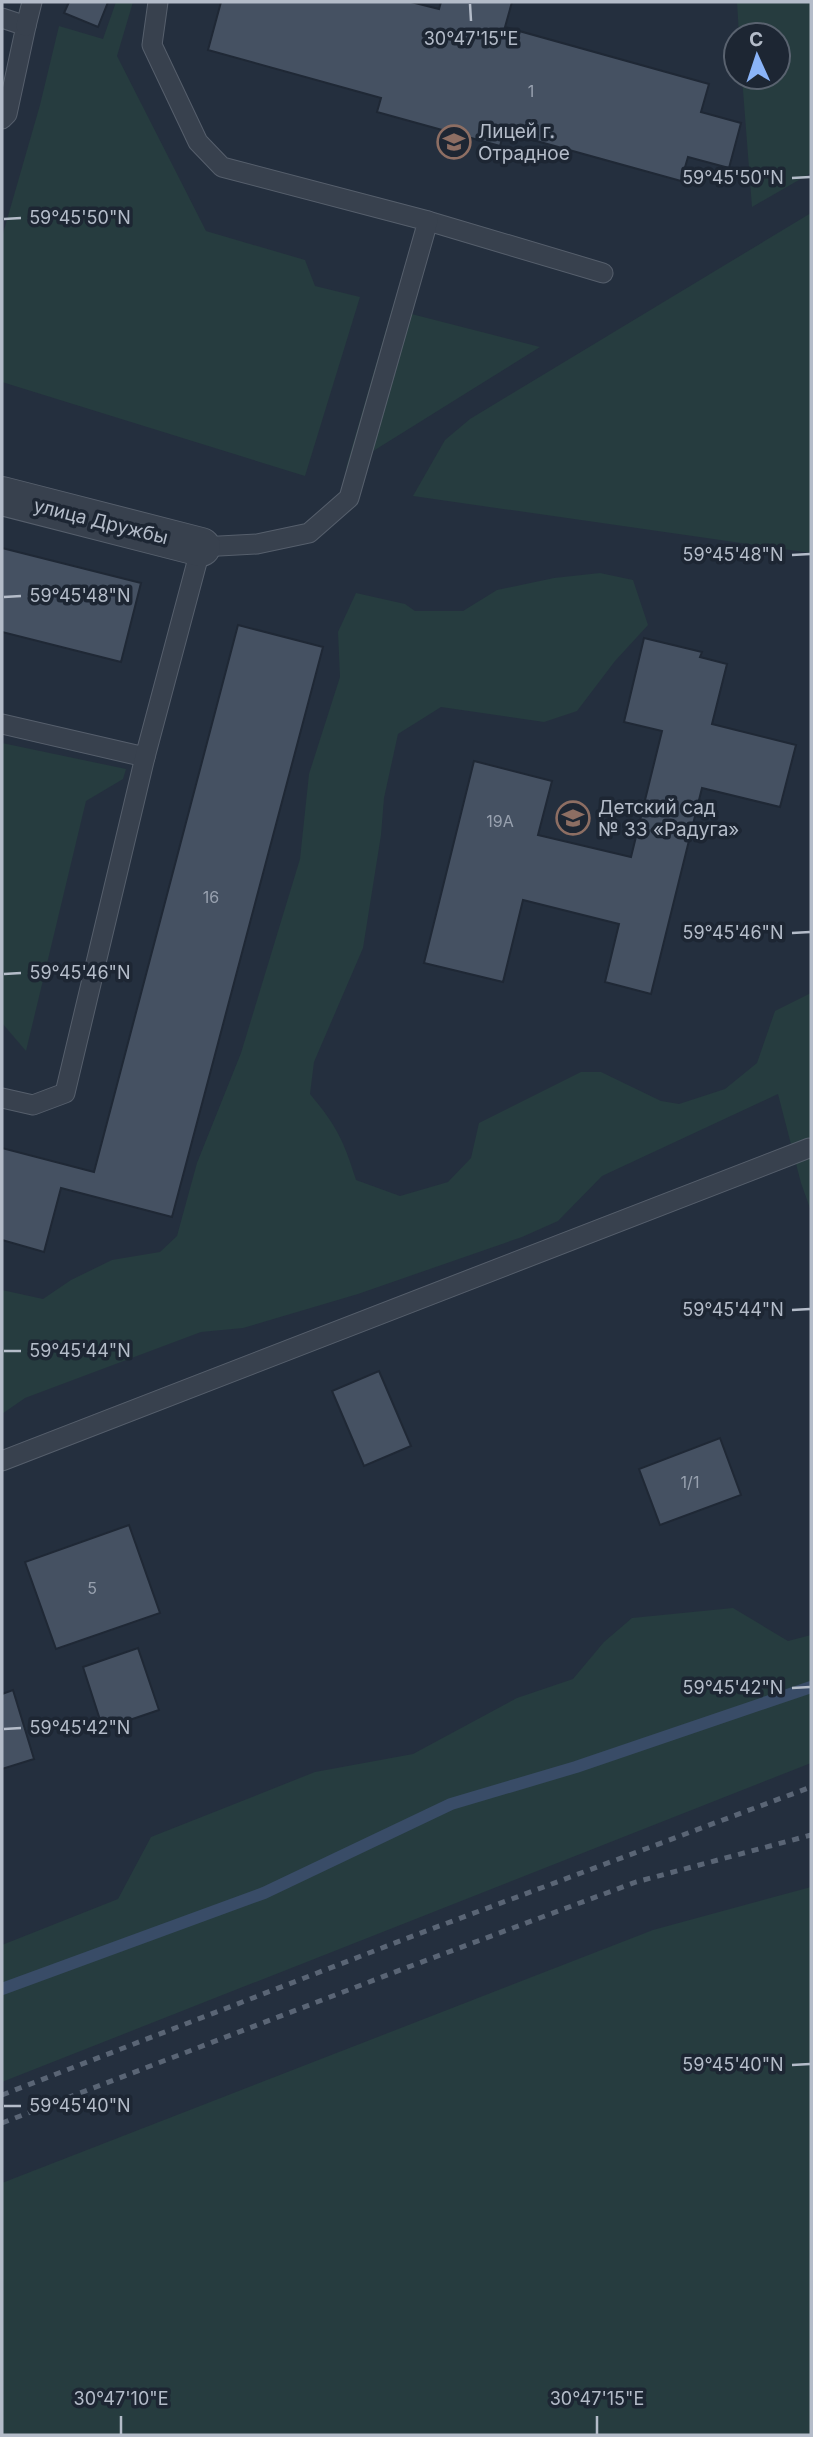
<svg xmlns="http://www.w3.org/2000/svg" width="813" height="2437" viewBox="0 0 813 2437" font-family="Inter,sans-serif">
<rect width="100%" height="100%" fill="#242f3e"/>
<g fill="#263c3f">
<path d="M116,2H133L117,56L206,231L305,260L315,286L360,297L305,476L2,382V237L40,105L59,26L103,39Z"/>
<path d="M737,2H811V173L752,207L742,77H778V35H739Z"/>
<path d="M811,213V553L413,496L445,440L470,419Z"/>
<path d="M392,309L540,347L346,468Z"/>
<path d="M600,573L633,580L648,625L615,661L577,711L544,722L441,707L398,734L384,798L381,835L363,948L314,1062L310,1094C336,1125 344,1141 356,1180L400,1196L448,1182L471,1158L479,1123L581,1072H601L661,1101L679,1104L725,1089L757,1063L775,1011L811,993V1211L801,1183L778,1094L602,1176L558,1221L522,1237L358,1294L243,1328L201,1332L25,1398L2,1414V1290L43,1299L71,1280L112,1260L160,1252L177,1236L197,1163L241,1053L300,859L309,774L340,677L338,632L356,593L405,604L415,611H463L497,590L554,578Z"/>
<path d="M2,743L126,769L123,779L86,801L26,1051L2,1023Z"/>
<path d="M733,1608L788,1641L811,1635V1763L2,2082V1945L118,1899L151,1837L315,1772L413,1754L517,1698L573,1679L604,1642L632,1618Z"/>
<path d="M811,1887V2435H2V2183L653,1930Z"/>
</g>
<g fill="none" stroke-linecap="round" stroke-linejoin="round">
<path stroke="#394c67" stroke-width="12" d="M2,1989L264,1893L451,1804L576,1767L811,1687"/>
</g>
<g fill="#455162" stroke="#1f2835" stroke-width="2">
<path d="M69,2H108L98,27L64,13Z"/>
<path d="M221,2H411L439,9L441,2H512L505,27L709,84L701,112L741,123L729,168L688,157L681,181L504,132L500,146L377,112L381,98L208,50Z"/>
<path d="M2,548L141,583L121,662L2,632Z"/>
<path d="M238,625L323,647L172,1217L61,1188L44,1252L2,1240V1148L94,1172Z"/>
<path d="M644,638L702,652L700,657L727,664L712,724L796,745L780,807L702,788L651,994L605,982L619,924L523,900L503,982L424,963L474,761L552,781L538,835L631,857L662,731L624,722Z"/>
<path d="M379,1371L411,1446L364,1466L332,1391Z"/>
<path d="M720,1438L741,1495L660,1525L639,1469Z"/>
<path d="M129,1525L160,1613L56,1649L25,1562Z"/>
<path d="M138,1648L159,1710L103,1729L83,1667Z"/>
<path d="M13,1690L34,1759L2,1769V1694Z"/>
</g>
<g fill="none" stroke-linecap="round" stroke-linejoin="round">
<defs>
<g id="service">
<path d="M2,18L26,26L7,114L2,119"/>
<path d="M26,26L32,2"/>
<path d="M428,221L603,273"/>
<path d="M2,724L145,757"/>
<path d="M2,1098L33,1105L65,1093L145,757L201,547L257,544L309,533L349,498L428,221L222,167L198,142L152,45L158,2"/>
<path d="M2,1461L809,1148"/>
</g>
<path id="minor" d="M2,496L201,547"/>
</defs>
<use href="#service" stroke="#565f6c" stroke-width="21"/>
<use href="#minor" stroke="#565f6c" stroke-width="40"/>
<use href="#service" stroke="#38414e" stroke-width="19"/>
<use href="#minor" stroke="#38414e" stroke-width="38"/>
<g stroke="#5a6575" stroke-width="5" stroke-dasharray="7 7" stroke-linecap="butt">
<path d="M2,2095L418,1934L811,1787"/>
<path d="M2,2123L403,1969L636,1882L811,1835"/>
</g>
</g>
<path fill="none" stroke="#b4bcc9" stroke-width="2.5" d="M470,4L471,21M792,178L810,177M4,219L21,218M792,555L810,554M4,597L21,596M792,933L810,932M4,974L21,973M792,1310L810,1309M4,1351H21M792,1688L810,1687M4,1729L21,1728M792,2065L810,2064M4,2106H21M121,2416V2434M597,2416V2434"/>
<defs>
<symbol id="school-ring" viewBox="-11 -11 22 22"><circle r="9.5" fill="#1d2633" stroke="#8d6e63" stroke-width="1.5"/><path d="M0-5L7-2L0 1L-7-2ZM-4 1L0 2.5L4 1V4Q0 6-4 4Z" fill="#8d6e63"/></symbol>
</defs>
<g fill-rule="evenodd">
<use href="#school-ring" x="435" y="123" width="38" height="38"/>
<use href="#school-ring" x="554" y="799" width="38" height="38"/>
</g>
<g text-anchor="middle" stroke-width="7" stroke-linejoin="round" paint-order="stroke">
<g font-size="16" fill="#98a1af">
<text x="531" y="97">1</text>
<text x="500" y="827">19А</text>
<text x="211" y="903">16</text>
<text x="690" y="1488">1/1</text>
<text x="92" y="1594">5</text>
</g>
<g font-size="19" fill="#b4bcc9" stroke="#1d2633" text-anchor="start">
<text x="478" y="138">Лицей г.<tspan x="478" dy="22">Отрадное</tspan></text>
<text x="598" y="814">Детский сад<tspan x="598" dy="22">№ 33 «Радуга»</tspan></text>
</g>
<g font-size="19" fill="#b4bcc9" stroke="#1d2633">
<text transform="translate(101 521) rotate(14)" y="7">улица Дружбы</text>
</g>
</g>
<g font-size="18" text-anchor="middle" fill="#b4bcc9" stroke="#1d2633" stroke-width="7" stroke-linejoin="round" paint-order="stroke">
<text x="471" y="45">30°47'15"E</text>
<text x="733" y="184">59°45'50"N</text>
<text x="80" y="224">59°45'50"N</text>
<text x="733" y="561">59°45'48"N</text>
<text x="80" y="602">59°45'48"N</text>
<text x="733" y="939">59°45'46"N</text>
<text x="80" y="979">59°45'46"N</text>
<text x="733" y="1316">59°45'44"N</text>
<text x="80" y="1357">59°45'44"N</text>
<text x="733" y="1694">59°45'42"N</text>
<text x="80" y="1734">59°45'42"N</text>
<text x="733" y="2071">59°45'40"N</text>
<text x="80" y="2112">59°45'40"N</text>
<text x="121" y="2405">30°47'10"E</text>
<text x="597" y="2405">30°47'15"E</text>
</g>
<rect width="813" height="2437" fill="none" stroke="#b4bcc9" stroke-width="7"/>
<g transform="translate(757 56) rotate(357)"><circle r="33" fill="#1d2633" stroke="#59626f" stroke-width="2"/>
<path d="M0-5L12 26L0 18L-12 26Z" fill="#8ab4f8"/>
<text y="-10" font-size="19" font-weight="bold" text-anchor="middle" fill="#b4bcc9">С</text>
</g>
</svg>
